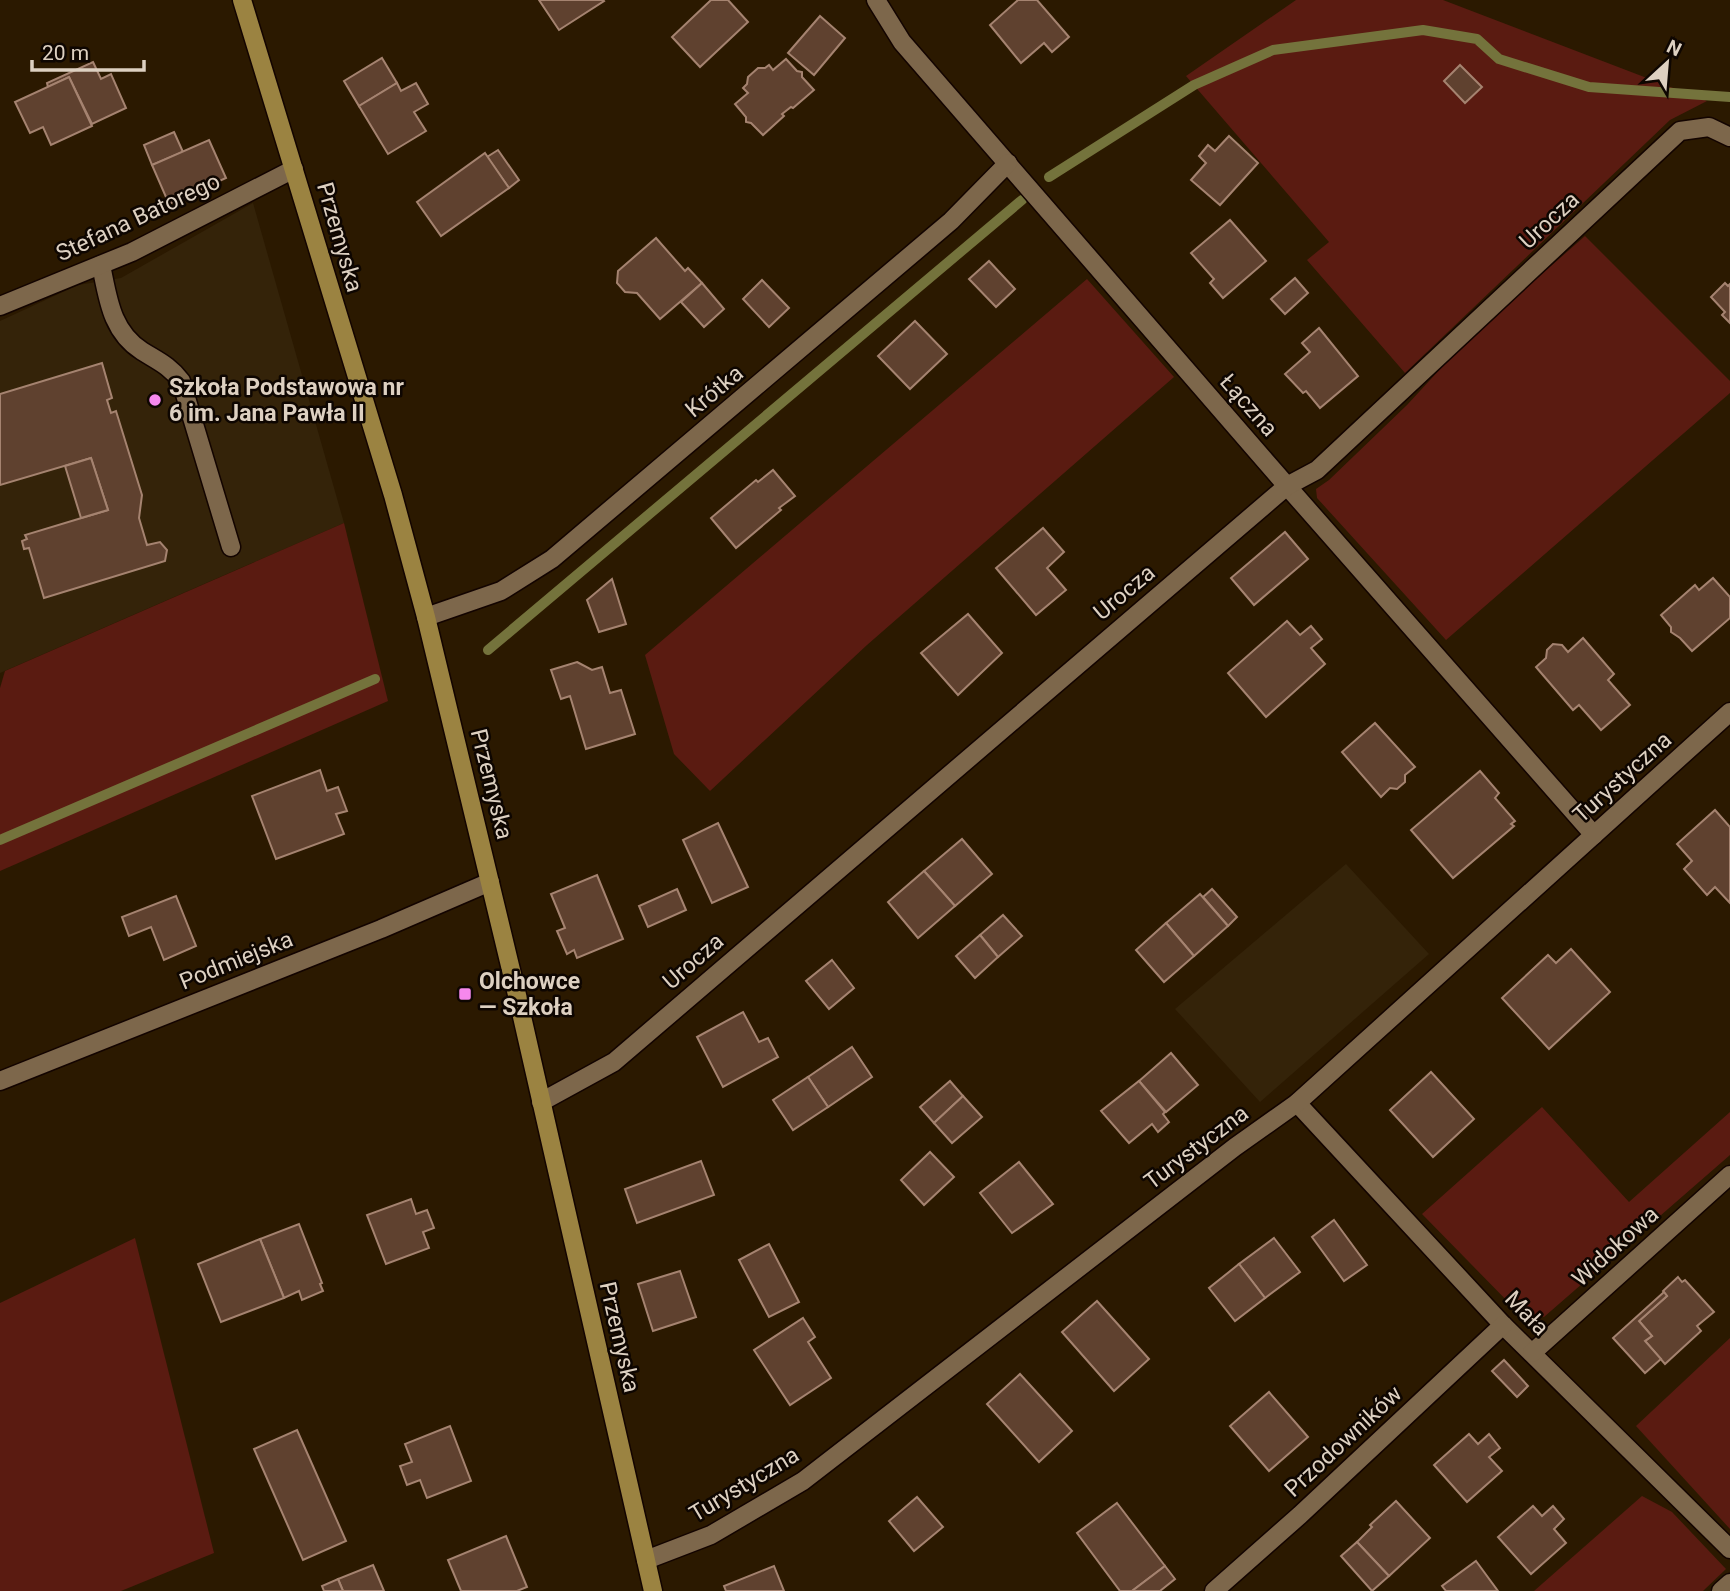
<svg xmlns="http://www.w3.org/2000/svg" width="1730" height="1591" viewBox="0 0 1730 1591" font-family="Roboto,sans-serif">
<rect width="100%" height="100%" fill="#2b1900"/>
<g fill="#342309">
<path d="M253,203L344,523L0,673V321L78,285L121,278Z"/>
<path d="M1346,864L1429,954L1260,1102L1175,1009Z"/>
</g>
<g fill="#5a1b11">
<path d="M1296,0H1443L1707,101L1670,120L1405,373L1307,260L1329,242L1186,76Z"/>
<path d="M1585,236L1730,381V393L1446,640L1317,498L1316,489L1329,480L1407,405L1467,340Z"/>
<path d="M1087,279L1174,377L867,645L710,791L674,754L645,655Z"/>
<path d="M344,523L388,701L0,871V688L5,671Z"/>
<path d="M1542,1107L1629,1202L1730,1112V1155L1544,1317L1516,1310L1422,1214Z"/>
<path d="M135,1238L214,1553L121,1591H0V1303Z"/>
<path d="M1730,1338V1529L1636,1426Z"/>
<path d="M1642,1496L1672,1512L1726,1569L1703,1591H1534Z"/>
</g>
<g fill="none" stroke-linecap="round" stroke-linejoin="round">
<g stroke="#74733c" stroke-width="10">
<path d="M1049,177L1194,85L1273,50L1423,30L1477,39L1499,59L1589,87L1730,97"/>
<path d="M488,650L1022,200"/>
<path d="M0,840L375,679"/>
</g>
</g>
<g fill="#5f412f" stroke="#a58370" stroke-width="2">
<path d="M539,0H603L604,1L559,30Z"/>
<path d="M711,0H728L748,22L700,67L672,37Z"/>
<path d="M1018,0H1037L1069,37L1052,52L1044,43L1021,63L990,25Z"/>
<path d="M820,16L845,38L814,75L788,53Z"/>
<path d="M382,58L397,83L359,106L344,81Z"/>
<path d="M786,59L797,71L802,72V77L814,90L793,108L791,107L782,114L784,116L763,135L751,123L746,122V117L735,104L748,93L743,88L747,84L748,77L758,68H765L769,65L773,70Z"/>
<path d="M93,62L101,79L111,74L126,108L92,124L69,77L48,87L47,83Z"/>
<path d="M1460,65L1482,87L1465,103L1444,81Z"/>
<path d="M69,77L92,126L51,145L43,127L30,133L15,102Z"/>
<path d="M397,83L401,91L416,83L428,104L414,112L426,131L388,154L359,106Z"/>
<path d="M174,132L183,152L152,165L144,145Z"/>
<path d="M1229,136L1258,163L1220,205L1191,180L1206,163L1199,156L1208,145L1215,151Z"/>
<path d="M209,140L226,178L169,204L152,165Z"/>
<path d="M498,150L519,180L509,188L487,157Z"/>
<path d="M485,153L509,188L441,236L417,202Z"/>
<path d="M1230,220L1266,261L1223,298L1210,283L1214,279L1191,253Z"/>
<path d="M656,238L685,271L688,268L702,283L660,319L637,293L625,292L617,283L618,271Z"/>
<path d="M989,261L1015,289L996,307L969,279Z"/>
<path d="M1295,278L1308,293L1285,314L1271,299Z"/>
<path d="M762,280L789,308L769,327L743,299Z"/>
<path d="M702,283L724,309L704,327L681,302Z"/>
<path d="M1725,283L1728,286L1730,284V323L1722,315L1725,312L1711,297Z"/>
<path d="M915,321L947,354L910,389L878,356Z"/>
<path d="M1319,328L1358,376L1320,408L1306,391L1303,393L1285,374L1310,352L1302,343Z"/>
<path d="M102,363L112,398L107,400L111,413L116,411L142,495L139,518L147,545L160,542L167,550L165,561L44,598L29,548L24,549L22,541L27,539L25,535L108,510L91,458L0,485V394Z"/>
<path d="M91,458L108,510L81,518L65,466Z"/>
<path d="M773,470L795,496L779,508L781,510L736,548L711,518L756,480L758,482Z"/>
<path d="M1043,528L1064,552L1047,568L1066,590L1036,615L996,568Z"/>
<path d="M1285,532L1308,559L1254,605L1231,578Z"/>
<path d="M1713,578L1730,597V618L1692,651L1680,638L1671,632V627L1661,615L1695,585L1699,590Z"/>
<path d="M612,579L626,624L599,632L587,600Z"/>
<path d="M968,614L1002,653L958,695L921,653Z"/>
<path d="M1287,621L1300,635L1311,626L1322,639L1311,648L1325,664L1266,717L1228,673Z"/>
<path d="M1583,638L1614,674L1608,680L1630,705L1601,730L1579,705L1573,710L1536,667L1546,658L1547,650L1553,644L1562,645L1568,652Z"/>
<path d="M577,662L592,670L602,667L610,693L621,690L635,734L586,749L570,696L561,699L551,670Z"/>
<path d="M1375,723L1415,767L1405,775V782L1397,789L1390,788L1381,797L1342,752Z"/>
<path d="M320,770L327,791L338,787L347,811L336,814L344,834L276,859L252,796Z"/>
<path d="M1480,771L1499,793L1495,798L1515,821L1511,824L1514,826L1453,878L1411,830Z"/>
<path d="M1715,810L1730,827V903L1715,887L1707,895L1684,869L1692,861L1677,844Z"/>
<path d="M718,823L748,887L712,903L683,840Z"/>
<path d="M962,839L992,874L955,906L924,871Z"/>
<path d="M924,871L955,906L918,938L888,902Z"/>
<path d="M597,875L623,939L577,958L574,950L567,954L557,931L565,928L551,894Z"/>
<path d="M677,889L686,910L648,927L639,906Z"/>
<path d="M1212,889L1237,917L1228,926L1203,897Z"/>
<path d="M1200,894L1228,926L1194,956L1166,923Z"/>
<path d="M176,896L196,946L164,960L151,927L129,936L122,917Z"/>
<path d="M1003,915L1022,936L998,957L980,935Z"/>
<path d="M1166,923L1194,956L1164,982L1136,950Z"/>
<path d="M980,935L998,957L975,978L956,956Z"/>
<path d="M1571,949L1610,992L1549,1049L1502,998L1548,955L1556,963Z"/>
<path d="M832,960L854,988L829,1009L806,981Z"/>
<path d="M743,1012L759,1042L768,1038L778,1057L723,1087L697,1037Z"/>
<path d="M852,1047L872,1077L828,1107L808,1077Z"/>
<path d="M1171,1053L1198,1085L1166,1112L1139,1081Z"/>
<path d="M1431,1072L1474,1119L1433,1157L1390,1110Z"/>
<path d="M808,1077L828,1107L793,1130L773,1100Z"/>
<path d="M950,1081L963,1096L934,1123L920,1107Z"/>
<path d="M1139,1081L1165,1112L1163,1114L1169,1122L1158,1132L1152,1124L1129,1143L1101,1111Z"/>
<path d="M963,1096L982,1117L952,1143L934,1123Z"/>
<path d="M930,1152L954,1177L924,1205L901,1180Z"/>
<path d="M701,1161L714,1195L637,1223L625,1189Z"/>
<path d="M1019,1162L1053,1204L1012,1233L980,1193Z"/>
<path d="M411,1199L416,1214L427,1210L434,1228L423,1232L429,1248L386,1264L367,1215Z"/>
<path d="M1334,1220L1367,1265L1344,1281L1312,1237Z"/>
<path d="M299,1224L322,1283L320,1284L323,1291L302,1300L299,1291L284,1298L260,1239Z"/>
<path d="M1274,1238L1300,1272L1265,1298L1239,1264Z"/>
<path d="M260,1239L284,1298L221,1322L198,1264Z"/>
<path d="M769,1244L799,1302L769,1317L739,1260Z"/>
<path d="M1239,1264L1265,1298L1235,1321L1209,1288Z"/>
<path d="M680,1271L696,1317L653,1331L638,1284Z"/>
<path d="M1678,1277L1682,1282L1685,1280L1714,1312L1697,1326L1701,1331L1665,1364L1645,1341L1652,1336L1639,1321L1667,1296L1663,1291Z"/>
<path d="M1664,1292L1667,1296L1639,1321L1652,1336L1645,1341L1661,1359L1645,1373L1613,1338Z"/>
<path d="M1097,1301L1149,1359L1114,1391L1062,1332Z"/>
<path d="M803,1318L815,1337L808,1342L831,1378L790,1405L754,1350Z"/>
<path d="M1504,1360L1528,1386L1517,1397L1492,1371Z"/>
<path d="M1020,1374L1072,1431L1039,1462L987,1404Z"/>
<path d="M1269,1392L1308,1437L1269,1471L1230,1426Z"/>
<path d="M450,1426L471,1481L427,1498L420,1480L407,1485L400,1466L412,1462L405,1444Z"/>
<path d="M297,1430L346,1541L303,1560L254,1449Z"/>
<path d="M1469,1434L1478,1444L1489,1434L1500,1448L1489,1457L1502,1471L1467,1502L1434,1465Z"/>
<path d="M917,1497L943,1527L914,1551L889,1521Z"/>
<path d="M1396,1501L1430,1538L1389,1576L1357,1542L1372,1527L1370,1525Z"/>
<path d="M1117,1503L1165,1566L1132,1591H1120L1077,1533Z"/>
<path d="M1533,1506L1542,1516L1553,1506L1564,1519L1554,1529L1566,1543L1531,1574L1498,1537Z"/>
<path d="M506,1536L527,1587L517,1591H461L448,1560Z"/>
<path d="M1357,1542L1389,1576L1372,1591L1341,1556Z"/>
<path d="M1476,1561L1498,1591H1446L1442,1586Z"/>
<path d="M373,1565L384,1591H343L338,1579Z"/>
<path d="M774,1566L784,1591H726L724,1586Z"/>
<path d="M1165,1566L1175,1579L1160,1591H1132Z"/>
<path d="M338,1579L343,1591H324L322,1586Z"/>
</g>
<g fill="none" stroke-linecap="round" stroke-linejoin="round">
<defs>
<path id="service" d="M101,265C108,298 111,331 142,351C158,361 170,366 181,381L231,547"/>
<g id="minor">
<path d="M876,0L902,42L1287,486L1594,835"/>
<path d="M0,306L132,252L294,169"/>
<path d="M426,617L501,591L552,559L951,221L1008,163"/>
<path d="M0,1081L381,929L490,882"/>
<path d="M541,1102L614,1062L1287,486L1317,470L1680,131L1709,127L1730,137"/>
<path d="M1297,1103L1503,1325L1730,1549"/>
<path d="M1532,1353L1730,1175"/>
<path d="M646,1560L711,1535L803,1481L1235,1147L1297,1103L1730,712"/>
<path d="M1214,1591L1300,1515L1503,1325"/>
<path d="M1721,1591L1730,1583"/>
</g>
<path id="primary" d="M242,0L393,495L426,617L518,999L653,1591"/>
</defs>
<use href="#service" stroke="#130400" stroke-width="21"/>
<use href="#minor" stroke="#130400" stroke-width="21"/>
<use href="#primary" stroke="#130400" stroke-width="21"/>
<use href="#service" stroke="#7d674b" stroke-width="18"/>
<use href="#minor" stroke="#7d674b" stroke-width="18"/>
<use href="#primary" stroke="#9b8341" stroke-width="18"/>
</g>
<g fill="#f688ed" stroke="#0e0601" stroke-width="2.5">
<circle cx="155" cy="400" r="7"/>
<rect x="458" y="987" width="14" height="14" rx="3.5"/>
</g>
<g text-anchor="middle" stroke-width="5" stroke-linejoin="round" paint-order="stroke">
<g font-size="23" fill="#ddd0c1" stroke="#0e0601">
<text transform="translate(138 217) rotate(-25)" y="8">Stefana Batorego</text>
<text transform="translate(1549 220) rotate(-43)" y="8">Urocza</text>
<text transform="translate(340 237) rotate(74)" y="8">Przemyska</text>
<text transform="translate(714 391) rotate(-40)" y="8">Krótka</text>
<text transform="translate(1249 405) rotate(49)" y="8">Łączna</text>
<text transform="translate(1124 592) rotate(-40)" y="8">Urocza</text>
<text transform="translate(1622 777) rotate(-42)" y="8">Turystyczna</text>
<text transform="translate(492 784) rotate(76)" y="8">Przemyska</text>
<text transform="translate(236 960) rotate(-22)" y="8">Podmiejska</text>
<text transform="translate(693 961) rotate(-41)" y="8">Urocza</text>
<text transform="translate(1196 1147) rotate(-37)" y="8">Turystyczna</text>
<text transform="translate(1615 1246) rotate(-42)" y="8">Widokowa</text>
<text transform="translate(1527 1313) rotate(46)" y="8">Mała</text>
<text transform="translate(620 1337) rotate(77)" y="8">Przemyska</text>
<text transform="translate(1343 1441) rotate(-43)" y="8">Przodowników</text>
<text transform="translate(744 1484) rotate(-31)" y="8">Turystyczna</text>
</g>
<g font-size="23" font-weight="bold" fill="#ddd0c1" stroke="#0e0601" text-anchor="start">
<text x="169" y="395">Szkoła Podstawowa nr<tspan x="169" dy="26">6 im. Jana Pawła II</tspan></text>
<text x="479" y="989">Olchowce<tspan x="479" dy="26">— Szkoła</tspan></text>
</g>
</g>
<g transform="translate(1667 63) rotate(26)" stroke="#0e0601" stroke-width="5" paint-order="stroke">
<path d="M0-5L12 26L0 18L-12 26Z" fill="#ddd0c1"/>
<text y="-10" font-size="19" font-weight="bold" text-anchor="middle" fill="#ddd0c1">N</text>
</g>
<path d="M32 60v10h112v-10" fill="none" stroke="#ddd0c1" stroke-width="3.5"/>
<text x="42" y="60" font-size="21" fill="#ddd0c1" stroke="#0e0601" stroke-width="5" paint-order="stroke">20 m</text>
</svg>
